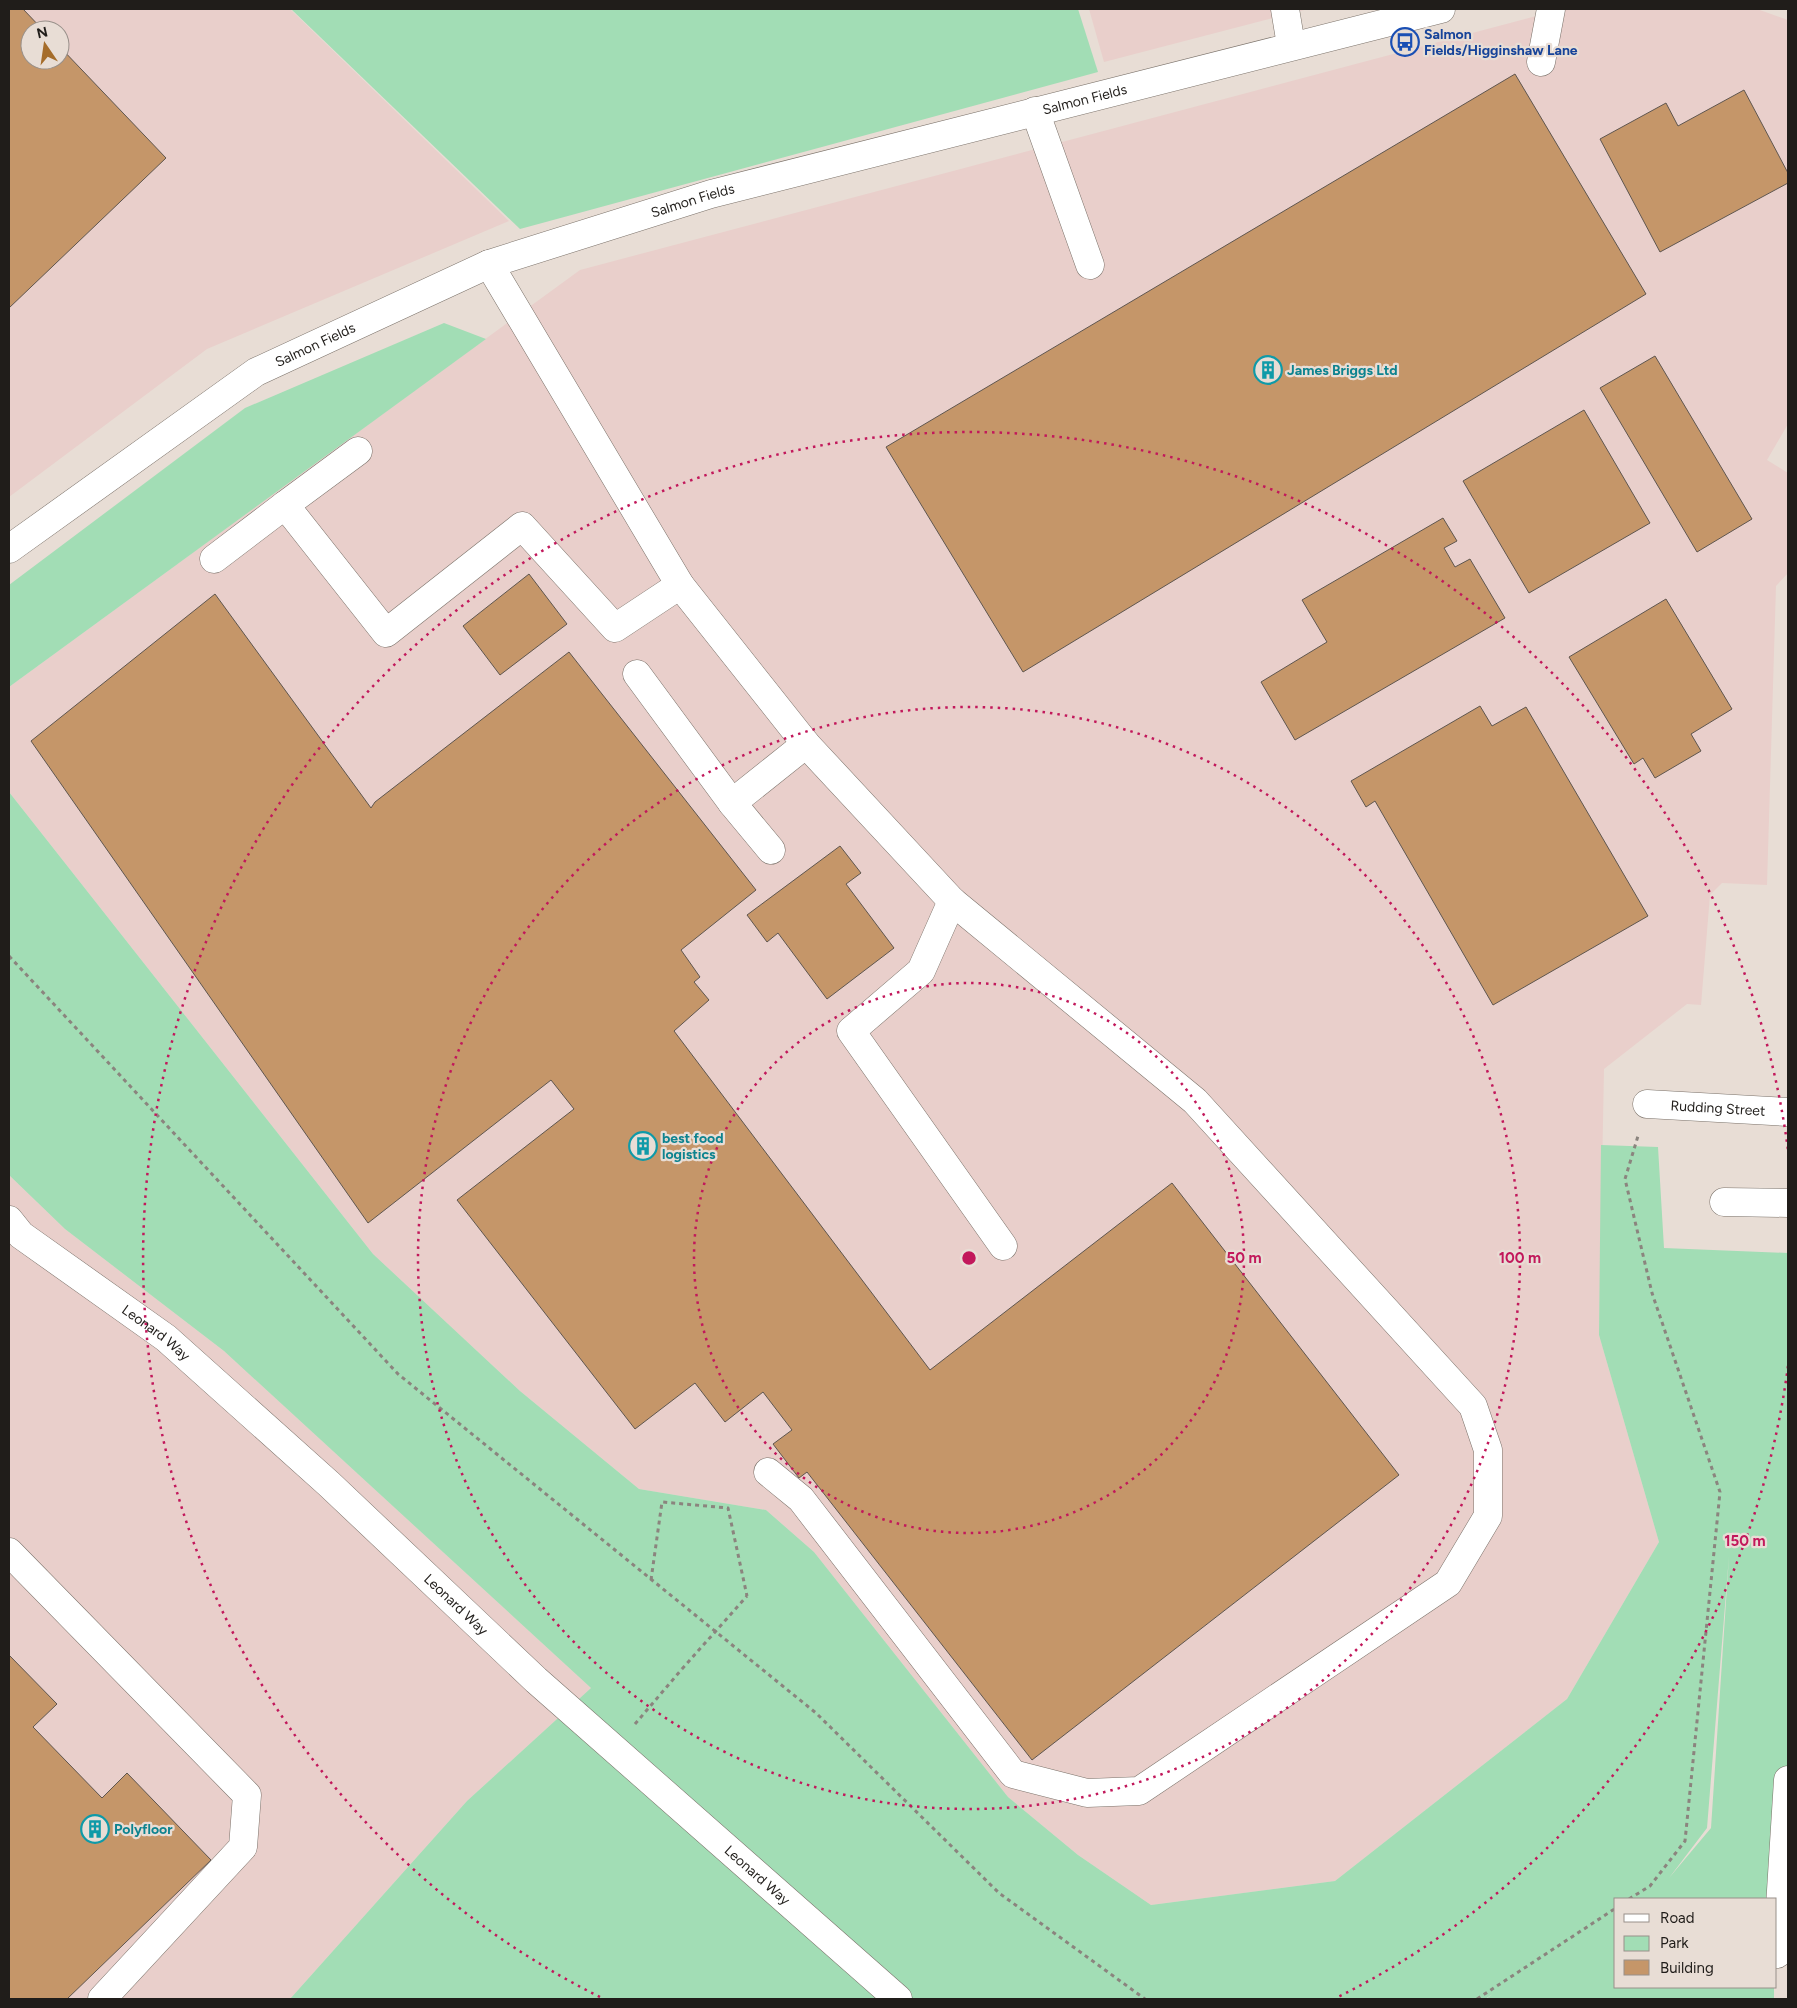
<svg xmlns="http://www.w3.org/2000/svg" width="1797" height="2008" viewBox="0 0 1797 2008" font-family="Figtree,sans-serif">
<rect width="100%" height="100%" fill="#e8ddd5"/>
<g fill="#e9cfcb" fill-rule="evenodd">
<path d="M9,9H290L509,221L207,349L9,497ZM30,30H60V60H30Z"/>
<path d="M1089,9H1308L1104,62Z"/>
<path d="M1563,9H1757L1788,20V424L1767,460L1788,473V573L1776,586L1767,885L1722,883L1710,895L1701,1005L1687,1004L1604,1069L1599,1335L1659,1542L1567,1699L1335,1881L1151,1905L1078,1855L1008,1797L814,1552L766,1510L639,1489L520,1391L373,1254L9,792V687L580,270Z"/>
<path d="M9,1175L65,1229L224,1351L591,1688L467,1801L290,1999H9Z"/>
</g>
<g fill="#a2ddb5" fill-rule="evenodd">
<path d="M291,9H1078L1098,72L520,229Z"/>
<path d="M444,323L486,339L9,687V585L245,408Z"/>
<path d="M9,792L373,1254L520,1391L639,1489L766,1510L814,1552L1008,1797L1078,1855L1151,1905L1335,1881L1567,1699L1659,1542L1599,1335L1601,1145L1658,1147L1664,1248L1788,1253V1776L1776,1899H1616V1987H1774V1999H1486L1493,1994L1485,1999H290L467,1801L591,1688L224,1351L65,1229L9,1175ZM1729,1556L1711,1828L1669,1878L1707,1828Z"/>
</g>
<g fill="#c59669" stroke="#5f564f">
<path d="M9,9H23L43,30H30V60H60V47L166,158L9,308Z"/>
<path d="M1515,74L1646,294L1023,672L886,447Z"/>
<path d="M1744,90L1788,173V183L1660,252L1600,139L1666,103L1678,126Z"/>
<path d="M1655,356L1752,519L1697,552L1600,388Z"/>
<path d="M1584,410L1650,523L1529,593L1463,481Z"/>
<path d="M1443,518L1457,541L1444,548L1455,567L1470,559L1505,618L1295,740L1261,682L1327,642L1302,600Z"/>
<path d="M529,574L567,624L500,675L463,626Z"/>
<path d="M215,594L371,808L375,802L569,652L756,890L681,950L700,977L694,982L709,1000L674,1031L930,1370L1172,1183L1399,1475L1032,1760L807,1472L799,1478L773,1444L792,1430L763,1392L725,1422L695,1383L635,1429L457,1200L574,1109L551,1080L368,1223L31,741Z"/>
<path d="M1666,599L1732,709L1691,734L1701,751L1655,778L1643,758L1634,764L1569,657Z"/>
<path d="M1480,706L1492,726L1526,707L1648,916L1493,1005L1375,801L1366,807L1351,781Z"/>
<path d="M840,846L861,873L846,884L894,948L827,999L778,933L767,942L747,915Z"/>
<path d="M9,1655L57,1704L33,1727L102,1798L127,1773L211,1860L67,1999H9Z"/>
</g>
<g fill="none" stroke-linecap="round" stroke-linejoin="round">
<defs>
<g id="minor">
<path d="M1285,9L1291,45"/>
<path d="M1541,62L1551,9"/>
<path d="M1035,111L1090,265"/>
<path d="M489,264L680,585L806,744L952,901L1195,1101L1473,1406L1488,1450V1516L1448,1583L1139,1791L1087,1793L1013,1774L801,1499L768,1472"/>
<path d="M285,505L358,451"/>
<path id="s1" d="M9,549L256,372L489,264L711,194L1441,9"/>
<path d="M214,559L285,505L386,633L522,526L615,628L680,585"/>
<path d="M637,674L732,803L771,850"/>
<path d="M732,803L806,744"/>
<path d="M952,901L921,971L851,1031L1003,1246"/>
<path id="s2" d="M1647,1104L1788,1112"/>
<path d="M1724,1202L1788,1203"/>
<path id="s3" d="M9,1220L21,1235L166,1338L329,1484L536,1680L898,1999"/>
<path d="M9,1552L247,1795L243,1847L102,1999"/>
<path d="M1777,1954L1788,1780"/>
</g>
</defs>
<use href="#minor" stroke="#7b726a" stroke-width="29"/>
<g stroke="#8b847e" stroke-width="3" stroke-dasharray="4 4" stroke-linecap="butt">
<path d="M9,956L398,1374L816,1713L999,1893L1145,1999"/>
<path d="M651,1580L662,1502L728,1508L747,1596"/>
<path d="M635,1724L682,1669"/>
<path d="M1629,1899L1650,1886L1685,1841L1720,1492L1652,1293L1625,1179L1638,1136"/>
<path d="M1477,1999L1616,1908"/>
</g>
<use href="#minor" stroke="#fff" stroke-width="28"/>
<path stroke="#8b847e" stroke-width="3" stroke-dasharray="4 4" stroke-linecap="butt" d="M682,1669L747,1596"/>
</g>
<g fill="none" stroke="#c2185b" stroke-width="2.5" stroke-dasharray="2.5 5">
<circle cx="969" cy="1258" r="275"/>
<circle cx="969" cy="1258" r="551"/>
<path d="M1788 1366A826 826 0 0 1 1338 1997M600 1997A826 826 0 1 1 1788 1150"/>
</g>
<defs>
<symbol id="bus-ring" viewBox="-11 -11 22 22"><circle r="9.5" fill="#e8ddd5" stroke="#1a4fb4" stroke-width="1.5"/><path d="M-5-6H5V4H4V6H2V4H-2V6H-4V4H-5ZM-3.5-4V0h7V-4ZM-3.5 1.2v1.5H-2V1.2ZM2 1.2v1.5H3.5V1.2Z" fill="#1a4fb4"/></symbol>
<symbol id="building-ring" viewBox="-11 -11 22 22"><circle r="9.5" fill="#e8ddd5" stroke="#0f9aa8" stroke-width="1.5"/><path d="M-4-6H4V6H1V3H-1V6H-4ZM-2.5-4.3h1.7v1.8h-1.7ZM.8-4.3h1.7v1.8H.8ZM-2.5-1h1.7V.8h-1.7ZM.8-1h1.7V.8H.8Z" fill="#0f9aa8"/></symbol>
</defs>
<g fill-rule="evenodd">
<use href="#bus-ring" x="1389" y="26" width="32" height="32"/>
<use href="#building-ring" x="1252" y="354" width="32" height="32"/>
<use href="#building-ring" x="627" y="1130" width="32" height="32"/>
<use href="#building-ring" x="79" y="1813" width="32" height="32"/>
</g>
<g text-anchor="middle" stroke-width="4.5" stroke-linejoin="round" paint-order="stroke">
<g font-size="14" font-weight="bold" fill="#164399" stroke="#e8ddd5" text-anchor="start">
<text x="1424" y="39">Salmon<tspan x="1424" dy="16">Fields/Higginshaw Lane</tspan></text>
</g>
<g font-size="14" fill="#201d1a" stroke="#e8ddd5">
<text dy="5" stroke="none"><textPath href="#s1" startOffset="1179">Salmon Fields</textPath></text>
<text dy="5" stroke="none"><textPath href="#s1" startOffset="774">Salmon Fields</textPath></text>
<text dy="5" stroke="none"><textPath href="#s1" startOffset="369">Salmon Fields</textPath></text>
<text dy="5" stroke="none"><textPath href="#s2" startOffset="71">Rudding Street</textPath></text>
<text dy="5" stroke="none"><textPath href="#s3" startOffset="186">Leonard Way</textPath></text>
<text dy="5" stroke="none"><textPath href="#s3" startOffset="591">Leonard Way</textPath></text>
<text dy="5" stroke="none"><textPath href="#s3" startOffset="996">Leonard Way</textPath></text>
</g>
<g font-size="14" font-weight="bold" fill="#0d838f" stroke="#e8ddd5" text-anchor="start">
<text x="1287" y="375">James Briggs Ltd</text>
<text x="662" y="1143">best food<tspan x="662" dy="16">logistics</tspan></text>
<text x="114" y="1834">Polyfloor</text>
</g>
</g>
<circle cx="969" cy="1258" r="8" fill="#c2185b" stroke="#e8ddd5" stroke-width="2.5"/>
<g font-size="15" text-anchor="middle" font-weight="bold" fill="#c2185b" stroke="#e8ddd5" stroke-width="4.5" stroke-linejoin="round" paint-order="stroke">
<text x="1244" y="1263">50 m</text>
<text x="1520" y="1263">100 m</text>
<text x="1745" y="1546">150 m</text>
</g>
<rect width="1797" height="2008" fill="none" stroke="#201d1a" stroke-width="20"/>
<rect x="1614" y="1898" width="162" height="90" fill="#e8ddd5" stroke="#98908a"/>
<rect x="1624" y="1914" width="25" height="8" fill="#ffffff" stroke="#98908a"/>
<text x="1660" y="1923" font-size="15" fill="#201d1a">Road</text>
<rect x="1624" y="1936" width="25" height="15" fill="#a2ddb5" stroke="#98908a"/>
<text x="1660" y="1948" font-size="15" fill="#201d1a">Park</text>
<rect x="1624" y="1960" width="25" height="15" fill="#c59669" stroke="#98908a"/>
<text x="1660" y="1973" font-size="15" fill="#201d1a">Building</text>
<g transform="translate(45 45) rotate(347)"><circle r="24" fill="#e8ddd5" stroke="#98908a"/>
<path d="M0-4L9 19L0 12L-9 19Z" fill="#a56c2a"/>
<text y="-8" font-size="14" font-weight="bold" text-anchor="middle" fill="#201d1a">N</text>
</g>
</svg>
